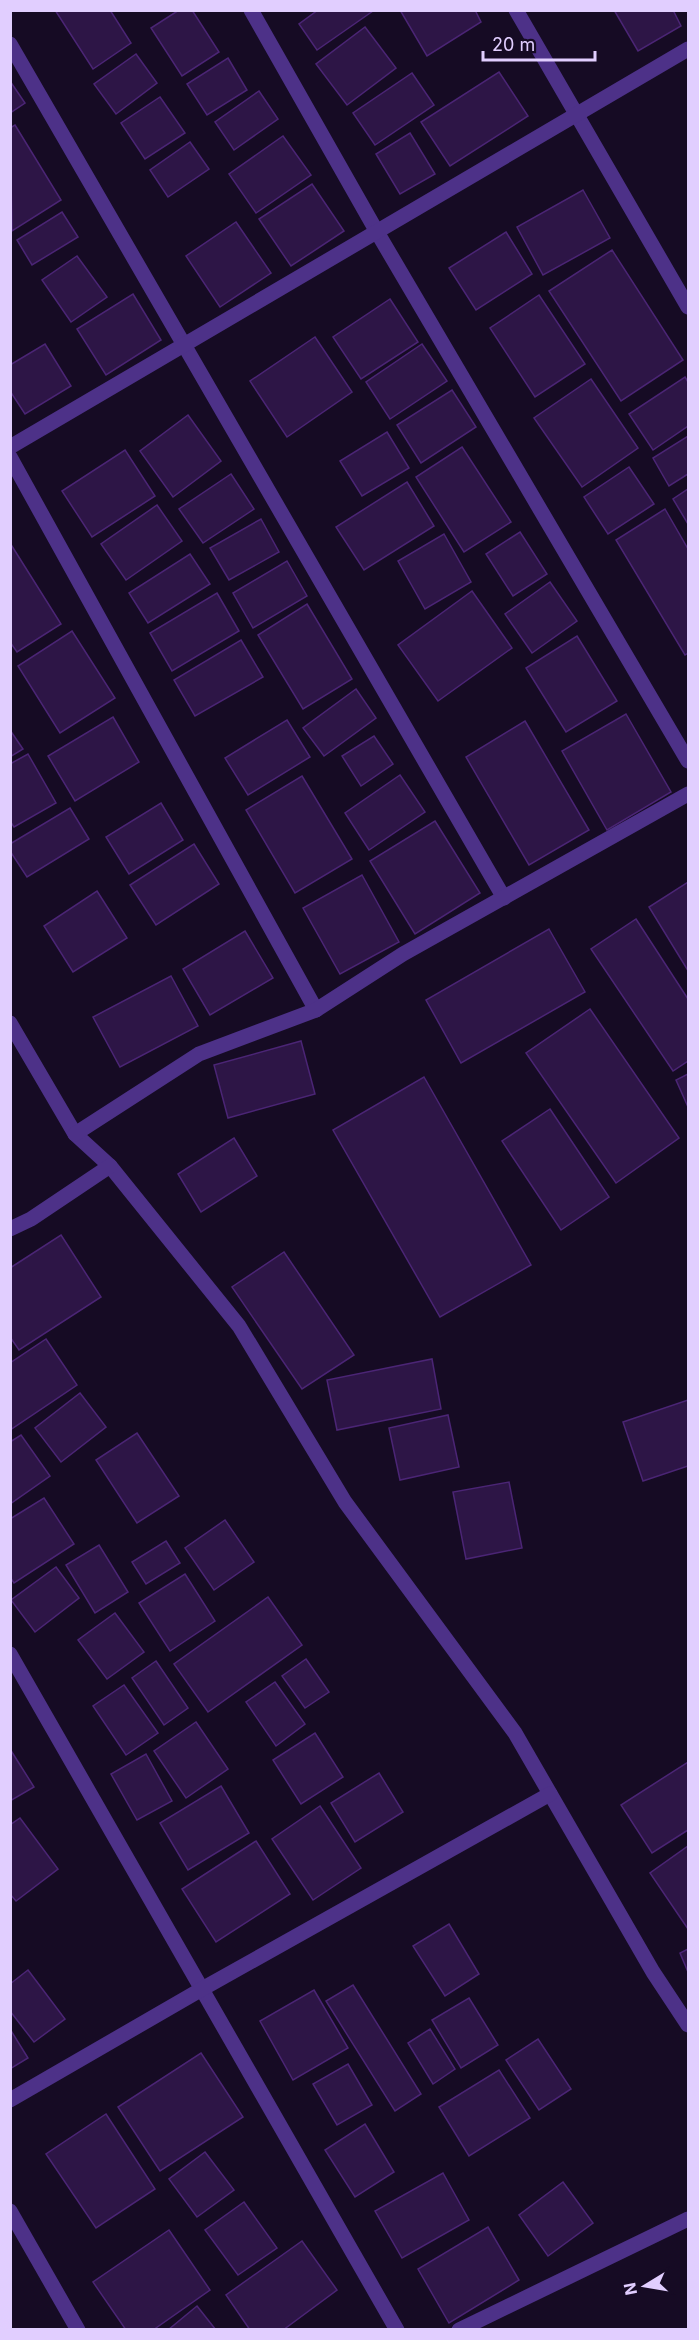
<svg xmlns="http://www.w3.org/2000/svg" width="699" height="2340" viewBox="0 0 699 2340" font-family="Inter,sans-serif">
<rect width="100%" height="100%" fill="#160b24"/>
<g fill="#2d1546" stroke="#4b2575" stroke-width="1.5">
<path d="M55,10H110L131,43L93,69Z"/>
<path d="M179,10H192L219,52L182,76L151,28Z"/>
<path d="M318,10H372L373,11L317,50L299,24Z"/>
<path d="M400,10H475L481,22L427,56Z"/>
<path d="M614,10H673L681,26L638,51Z"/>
<path d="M365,27L396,68L347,105L316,64Z"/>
<path d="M136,54L157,83L116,114L94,84Z"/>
<path d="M228,58L247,90L207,115L187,84Z"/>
<path d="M499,72L528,116L450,166L421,122Z"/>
<path d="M412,73L434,105L375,145L353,113Z"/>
<path d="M10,81L25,103L10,113Z"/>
<path d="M259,91L278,119L234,150L215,122Z"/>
<path d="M160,97L185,133L145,159L121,123Z"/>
<path d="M15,125L61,200L12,231L10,128Z"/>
<path d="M410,133L435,174L400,194L376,154Z"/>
<path d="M283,136L311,175L256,213L229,174Z"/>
<path d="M190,142L209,169L168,197L150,170Z"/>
<path d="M312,184L344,231L291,266L259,219Z"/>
<path d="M583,190L610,238L543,275L517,227Z"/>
<path d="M62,212L78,237L32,265L17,240Z"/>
<path d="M236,222L271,273L220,307L186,256Z"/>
<path d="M506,232L532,274L476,310L449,268Z"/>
<path d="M612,250L683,360L621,401L549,291Z"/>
<path d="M77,256L107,297L71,322L42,280Z"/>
<path d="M133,294L161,340L106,375L77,329Z"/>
<path d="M539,295L585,364L535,397L490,328Z"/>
<path d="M390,299L418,342L361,379L333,337Z"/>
<path d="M315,337L352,392L287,437L250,381Z"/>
<path d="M45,344L71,386L25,414L10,391V365Z"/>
<path d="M422,344L447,381L390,419L366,382Z"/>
<path d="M685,377L688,382V426L653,450L629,414Z"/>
<path d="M591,379L638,448L582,487L534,418Z"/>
<path d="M452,390L476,427L421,463L397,425Z"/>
<path d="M188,415L221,461L173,497L140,451Z"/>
<path d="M387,432L409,468L362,496L340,461Z"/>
<path d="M688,436V474L669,486L653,458Z"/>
<path d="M462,447L511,522L464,552L416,477Z"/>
<path d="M125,450L155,496L92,537L62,491Z"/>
<path d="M629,467L654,504L608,534L584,497Z"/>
<path d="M231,474L254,509L203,543L179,509Z"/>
<path d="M407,482L434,526L364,570L336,527Z"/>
<path d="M688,489V524L673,499Z"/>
<path d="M157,505L182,541L126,580L101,544Z"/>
<path d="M665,509L688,549V653L685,655L616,540Z"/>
<path d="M261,519L279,552L229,580L210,548Z"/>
<path d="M520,532L547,574L513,596L486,554Z"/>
<path d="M444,534L471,582L425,609L398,561Z"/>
<path d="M10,543L61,624L17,652L10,642Z"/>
<path d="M190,554L210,584L148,623L129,593Z"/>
<path d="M287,561L307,596L253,628L233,593Z"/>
<path d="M550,582L577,621L532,653L505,614Z"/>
<path d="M472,591L512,648L438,701L398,645Z"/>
<path d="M217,593L239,631L172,671L150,633Z"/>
<path d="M307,604L352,679L303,709L258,635Z"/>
<path d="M72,631L115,698L60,733L18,666Z"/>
<path d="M577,636L617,701L566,732L526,668Z"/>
<path d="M241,640L263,677L195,716L174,680Z"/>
<path d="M356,689L376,718L324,756L303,728Z"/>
<path d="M626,714L671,792L607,830L562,751Z"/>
<path d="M113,717L139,762L75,801L48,756Z"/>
<path d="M287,720L310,757L248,795L225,758Z"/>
<path d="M525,721L589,830L529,865L466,757Z"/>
<path d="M10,730L23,749L10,757Z"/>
<path d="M374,736L393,764L361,786L342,756Z"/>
<path d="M28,754L56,803L14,827L10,821V764Z"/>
<path d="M400,775L425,812L369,850L345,813Z"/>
<path d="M302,776L352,859L295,893L246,810Z"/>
<path d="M161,803L183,840L129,874L106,837Z"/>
<path d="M70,808L89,839L27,877L10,851V844Z"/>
<path d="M435,821L480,893L415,934L370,861Z"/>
<path d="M194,844L219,884L156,925L130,885Z"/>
<path d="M362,875L399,942L340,974L303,908Z"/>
<path d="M688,882V968L687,969L649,907Z"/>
<path d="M97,891L127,938L73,972L44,926Z"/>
<path d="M636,919L688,999V1061L673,1071L591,949Z"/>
<path d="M549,929L585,992L461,1063L426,1000Z"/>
<path d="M245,931L273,978L210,1015L183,969Z"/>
<path d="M171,976L198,1026L120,1067L93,1017Z"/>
<path d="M590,1009L679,1138L616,1183L526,1053Z"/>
<path d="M301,1041L315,1094L228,1118L214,1065Z"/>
<path d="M688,1074V1107L676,1080Z"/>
<path d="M424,1077L531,1265L440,1317L333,1130Z"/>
<path d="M550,1109L609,1197L561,1230L502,1141Z"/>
<path d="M234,1138L257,1176L201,1212L178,1174Z"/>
<path d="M61,1235L101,1297L19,1350L10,1337V1268Z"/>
<path d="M284,1252L354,1355L302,1389L232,1287Z"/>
<path d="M46,1339L77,1385L10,1430V1363Z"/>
<path d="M432,1359L441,1409L337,1430L327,1380Z"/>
<path d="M80,1393L106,1427L61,1462L35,1428Z"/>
<path d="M688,1400V1466L643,1481L623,1422Z"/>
<path d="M448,1415L459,1467L400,1480L389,1428Z"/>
<path d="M137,1433L179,1496L137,1523L96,1460Z"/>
<path d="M21,1435L50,1476L10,1504V1442Z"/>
<path d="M509,1482L522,1548L466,1559L453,1492Z"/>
<path d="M44,1498L74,1544L14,1583L10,1577V1519Z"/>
<path d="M225,1520L254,1562L214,1590L185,1548Z"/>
<path d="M166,1541L180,1563L146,1584L132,1562Z"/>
<path d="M99,1545L128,1592L95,1613L66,1565Z"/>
<path d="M56,1567L79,1598L35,1632L11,1600Z"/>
<path d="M185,1574L215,1621L170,1651L139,1603Z"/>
<path d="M268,1597L302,1645L208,1712L174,1664Z"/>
<path d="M115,1613L144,1652L107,1679L78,1640Z"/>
<path d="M306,1659L329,1692L305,1708L282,1676Z"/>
<path d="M156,1661L188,1708L164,1725L132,1678Z"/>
<path d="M275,1682L305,1724L276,1746L246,1702Z"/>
<path d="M124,1685L158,1733L126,1755L93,1706Z"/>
<path d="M196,1722L228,1769L186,1798L154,1751Z"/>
<path d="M315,1733L343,1777L301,1804L273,1760Z"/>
<path d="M10,1749L34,1787L10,1801Z"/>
<path d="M146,1754L172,1801L137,1820L111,1774Z"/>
<path d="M688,1762V1830L652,1853L621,1805Z"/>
<path d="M379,1773L403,1812L355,1842L331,1803Z"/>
<path d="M221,1786L249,1833L188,1870L160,1823Z"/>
<path d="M320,1806L361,1868L313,1900L272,1839Z"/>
<path d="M20,1818L58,1869L16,1901L10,1894V1825Z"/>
<path d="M256,1841L290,1894L216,1942L182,1889Z"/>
<path d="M688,1846V1929L650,1873Z"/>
<path d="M449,1924L479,1974L445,1996L413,1946Z"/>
<path d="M688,1949V1972L680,1953Z"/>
<path d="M28,1970L65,2019L34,2042L10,2011V1984Z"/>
<path d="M353,1985L421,2094L395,2111L326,2001Z"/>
<path d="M314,1990L348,2048L293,2080L260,2021Z"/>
<path d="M469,1998L498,2045L461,2068L432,2020Z"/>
<path d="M10,2029L28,2058L10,2069Z"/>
<path d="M430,2029L455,2069L433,2084L408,2043Z"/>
<path d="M538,2039L571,2089L539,2110L506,2060Z"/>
<path d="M201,2053L243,2117L160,2171L118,2107Z"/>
<path d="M348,2064L372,2105L337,2125L313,2084Z"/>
<path d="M499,2070L530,2118L469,2156L439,2107Z"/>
<path d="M106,2114L155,2189L96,2228L46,2154Z"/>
<path d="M365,2124L394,2172L355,2197L325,2150Z"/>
<path d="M205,2152L234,2190L197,2217L169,2179Z"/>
<path d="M443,2173L469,2220L402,2258L375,2211Z"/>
<path d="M563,2182L593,2223L548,2256L519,2215Z"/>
<path d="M244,2202L277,2248L238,2275L205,2230Z"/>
<path d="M488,2227L519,2280L449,2323L418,2269Z"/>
<path d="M169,2230L210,2290L153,2330H126L93,2282Z"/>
<path d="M302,2241L337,2290L283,2330H250L226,2295Z"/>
<path d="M197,2306L216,2330H168Z"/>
</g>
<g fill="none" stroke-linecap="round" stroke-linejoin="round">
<g stroke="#4d3188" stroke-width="15">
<path d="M251,10L377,232L688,761"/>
<path d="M516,10L688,307"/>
<path d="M10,44L504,898"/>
<path d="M10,447L688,49"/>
<path d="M10,457L316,1010"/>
<path d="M10,1023L75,1134L110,1166L239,1326L345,1502L515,1733L653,1972L688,2025"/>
<path d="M75,1134L199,1054L316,1010L403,954L688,794"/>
<path d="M10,1229L31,1219L110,1166"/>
<path d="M10,1654L397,2330"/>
<path d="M10,2100L202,1989L550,1794"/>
<path d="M10,2211L78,2330"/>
<path d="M459,2330L688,2219"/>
</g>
</g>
<rect width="699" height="2340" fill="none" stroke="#e1ceff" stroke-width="24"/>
<g transform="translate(645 2286) rotate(259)" stroke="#160b24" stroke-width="4.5" paint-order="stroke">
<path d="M0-4.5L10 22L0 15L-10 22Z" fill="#e1ceff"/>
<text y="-9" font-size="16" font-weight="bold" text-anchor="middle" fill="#e1ceff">N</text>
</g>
<path d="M483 51v9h112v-9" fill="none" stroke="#e1ceff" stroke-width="3"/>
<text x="492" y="51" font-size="18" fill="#e1ceff" stroke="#160b24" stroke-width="4.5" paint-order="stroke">20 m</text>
</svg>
